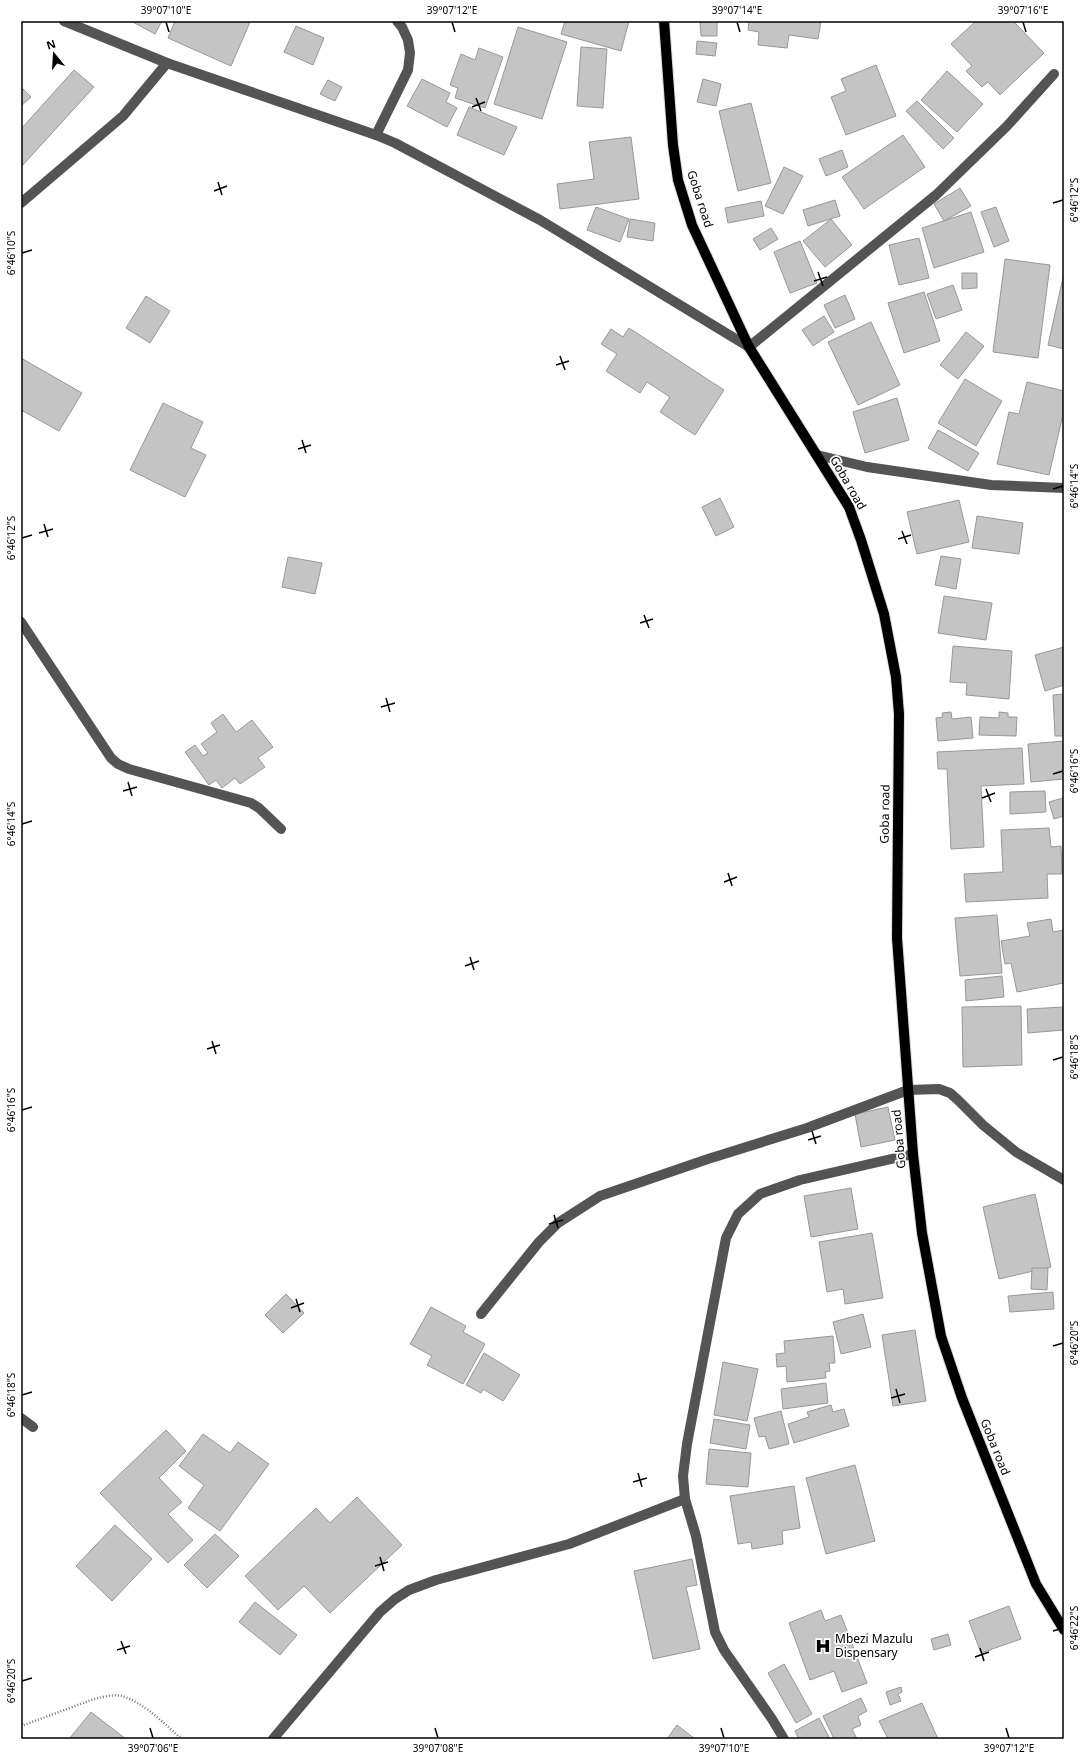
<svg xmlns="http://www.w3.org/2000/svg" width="1085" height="1760" viewBox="0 0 1085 1760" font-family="'Noto Sans',sans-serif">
<rect width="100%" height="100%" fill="#fff"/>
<g fill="#c4c4c4" stroke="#989898">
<path d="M131,21H162L155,34Z"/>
<path d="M175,21H247L250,22L231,66L168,38Z"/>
<path d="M565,21H629L621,51L561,34Z"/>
<path d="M717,21V36H701L700,22Z"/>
<path d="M749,21H821L818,39L789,35L787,48L758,45L759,32L748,30Z"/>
<path d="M976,21H1013L1044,53L1000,95L988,82L982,87L966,71L972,66L951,44Z"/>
<path d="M296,26L324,38L313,65L284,52Z"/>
<path d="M518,27L567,42L542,119L494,104Z"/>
<path d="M697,41L717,43L715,56L696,54Z"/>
<path d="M581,47L607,49L603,108L577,106Z"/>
<path d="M479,48L503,57L485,108L455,98L458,88L450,85L461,54L475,60Z"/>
<path d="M876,65L896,116L846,135L831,97L846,91L841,79Z"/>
<path d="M74,70L94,87L21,167V129Z"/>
<path d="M947,71L983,104L957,132L921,100Z"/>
<path d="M422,79L450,93L446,102L457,108L447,127L407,106Z"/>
<path d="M703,79L721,84L716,106L697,102Z"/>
<path d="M328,80L342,87L335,101L320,94Z"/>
<path d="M21,87L31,97L21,106Z"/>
<path d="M917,101L954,138L943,149L906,111Z"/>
<path d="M751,103L771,183L738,191L719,111Z"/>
<path d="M469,107L517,127L504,155L457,135Z"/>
<path d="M903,135L925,167L864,209L842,177Z"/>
<path d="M631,137L639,199L560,209L557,184L594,179L589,142Z"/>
<path d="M842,150L848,167L826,176L819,159Z"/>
<path d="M784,167L803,176L783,214L765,206Z"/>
<path d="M960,188L971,206L944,221L934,204Z"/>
<path d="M835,200L840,216L808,226L803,210Z"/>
<path d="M761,201L764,216L728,223L725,208Z"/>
<path d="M596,207L629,219L620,242L587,230Z"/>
<path d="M996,207L1009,241L994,247L981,212Z"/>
<path d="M971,212L984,252L934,268L922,228Z"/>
<path d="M630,219L655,223L653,241L627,237Z"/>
<path d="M831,219L852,245L825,267L803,241Z"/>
<path d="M771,228L778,239L760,250L753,239Z"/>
<path d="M919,238L929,278L899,285L889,245Z"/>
<path d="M800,241L817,283L790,293L774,252Z"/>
<path d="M1005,259L1050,265L1038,358L993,352Z"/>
<path d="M962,273H977V288L962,289Z"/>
<path d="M1064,273V349L1048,345Z"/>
<path d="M953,285L962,310L936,319L927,294Z"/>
<path d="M924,292L940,341L904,353L888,303Z"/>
<path d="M845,295L855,319L835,328L824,305Z"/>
<path d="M146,296L170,311L150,343L126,328Z"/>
<path d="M824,316L834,332L813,346L802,330Z"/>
<path d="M871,322L900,385L858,405L828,342Z"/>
<path d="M629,328L724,390L695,435L660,412L670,397L647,382L640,393L606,371L617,354L601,344L611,329L623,337Z"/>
<path d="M966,332L984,346L958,379L940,365Z"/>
<path d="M21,358L82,393L59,431L21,410Z"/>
<path d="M965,379L1002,401L976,446L938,423Z"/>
<path d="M1027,382L1064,391V410L1049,475L997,464L1009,412L1019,414Z"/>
<path d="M897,398L909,440L865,453L853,412Z"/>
<path d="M163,403L203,422L191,448L206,455L185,497L130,470Z"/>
<path d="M938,430L979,453L968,471L928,448Z"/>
<path d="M720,498L734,527L716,536L702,507Z"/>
<path d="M959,500L969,542L917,554L907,512Z"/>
<path d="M977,516L1023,523L1019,554L972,548Z"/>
<path d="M941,556L961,559L956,589L935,585Z"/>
<path d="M288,557L322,563L315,594L282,587Z"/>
<path d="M944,596L992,603L986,640L938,633Z"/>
<path d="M953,646L1012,651L1009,699L966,695L967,683L950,682Z"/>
<path d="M1064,647V685L1045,691L1035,655Z"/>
<path d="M1064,694V736H1055L1053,695Z"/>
<path d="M951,712L952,719L971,717L973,738L938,741L936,718L943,717L942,713Z"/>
<path d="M999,712L1008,713V717H1017L1016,736L979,735L980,717L999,718Z"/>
<path d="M223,714L236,732L252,720L273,747L258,758L265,767L240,784L235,778L222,788L216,780L209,785L185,752L195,745L203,756L208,753L201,744L217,732L211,723Z"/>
<path d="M1064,741V779L1031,782L1028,744Z"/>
<path d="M1022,748L1024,784L981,786L984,847L951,849L947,769H938L937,752Z"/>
<path d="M1045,791L1046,812L1010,814V792Z"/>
<path d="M1063,798L1064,816L1054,819L1049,802Z"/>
<path d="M1049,828L1051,847L1061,846L1062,874H1047L1048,898L966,902L964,874L1003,872L1001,830Z"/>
<path d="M997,915L1002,973L960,976L955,918Z"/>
<path d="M1051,919L1053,932L1064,930V983L1017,992L1011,963L1005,964L1001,941L1030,936L1027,923Z"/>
<path d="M1002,976L1004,997L966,1001L965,980Z"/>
<path d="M1021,1006L1022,1065L963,1067L962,1007Z"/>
<path d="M1064,1007V1030L1028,1033L1027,1009Z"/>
<path d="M888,1107L895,1140L861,1147L855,1114Z"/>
<path d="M851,1188L858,1229L811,1237L804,1196Z"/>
<path d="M1035,1194L1051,1267L999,1279L983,1207Z"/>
<path d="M872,1233L883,1298L845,1304L843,1289L827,1292L819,1242Z"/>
<path d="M1032,1268H1048L1047,1290L1031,1289Z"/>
<path d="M1053,1292L1054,1309L1010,1312L1008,1296Z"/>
<path d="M286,1294L304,1313L283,1333L265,1315Z"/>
<path d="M431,1307L466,1326L463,1332L485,1344L463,1384L427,1365L432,1356L410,1344Z"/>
<path d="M863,1314L871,1347L841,1354L833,1322Z"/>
<path d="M915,1330L926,1401L893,1406L882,1335Z"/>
<path d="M833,1336L835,1363H829L830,1371L825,1372L826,1378L787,1382L786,1366L777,1367L776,1354L785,1353L784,1341Z"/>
<path d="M484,1353L520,1375L503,1401L483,1389L481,1393L466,1385Z"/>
<path d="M723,1362L758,1369L747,1421L714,1415Z"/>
<path d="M826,1383L828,1403L783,1409L781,1389Z"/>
<path d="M831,1405L833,1412L844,1409L849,1426L794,1443L788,1424L809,1417L807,1412Z"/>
<path d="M781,1411L789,1444L769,1449L765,1436L759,1437L754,1418Z"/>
<path d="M714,1419L750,1425L746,1449L710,1443Z"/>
<path d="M166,1430L186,1451L159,1478L182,1502L168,1514L193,1540L168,1563L100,1493Z"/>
<path d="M203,1434L230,1453L238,1442L269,1464L220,1531L188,1508L204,1485L179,1466Z"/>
<path d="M709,1449L751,1453L748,1487L706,1484Z"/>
<path d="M855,1465L875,1541L826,1554L806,1478Z"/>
<path d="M794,1486L800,1528L782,1531L783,1544L752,1549L751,1542L738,1544L730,1496Z"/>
<path d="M357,1497L402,1545L330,1613L304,1586L278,1610L245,1576L316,1508L330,1523Z"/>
<path d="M115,1525L152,1559L112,1601L76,1566Z"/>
<path d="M215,1534L239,1556L207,1588L184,1565Z"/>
<path d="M692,1559L697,1585L686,1587L700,1649L653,1659L634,1571Z"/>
<path d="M255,1602L297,1635L280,1655L239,1622Z"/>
<path d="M1009,1606L1021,1639L981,1653L969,1621Z"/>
<path d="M821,1610L825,1621L841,1615L867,1683L842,1692L834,1671L810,1680L789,1623Z"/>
<path d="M948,1634L951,1645L934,1650L931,1639Z"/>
<path d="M784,1664L812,1714L796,1723L768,1673Z"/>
<path d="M901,1687L902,1692L898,1694L901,1701L890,1705L886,1692Z"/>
<path d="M861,1698L867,1711L858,1716L861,1725L852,1729L857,1739H834L823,1716Z"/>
<path d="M922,1703L938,1739H888L879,1721Z"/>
<path d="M91,1712L126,1739H69Z"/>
<path d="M819,1718L830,1739H799L795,1731Z"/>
<path d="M677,1725L695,1739H667Z"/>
</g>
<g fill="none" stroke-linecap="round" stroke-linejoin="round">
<defs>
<path id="major" d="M664,21L673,145L678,180L692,225L749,347L849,507L861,540L884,614L896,677L899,714L897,938L913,1154L922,1233L941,1336L962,1398L1036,1584L1064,1630"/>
</defs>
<use href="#major" stroke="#dbdbdb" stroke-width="12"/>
<path stroke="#767676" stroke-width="2.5" stroke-dasharray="1 2" stroke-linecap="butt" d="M21,1726L94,1699C103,1697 113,1694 122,1696C145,1703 164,1724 182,1739"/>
<g stroke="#545454" stroke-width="10">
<path d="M64,21L167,63L376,135L395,143L540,220L749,347L936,195L1007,126L1054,74"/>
<path d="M376,135L408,70L410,53L408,40L402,27L397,21"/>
<path d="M21,203L123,116L167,63"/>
<path d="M817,455L867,467L991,485L1064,488"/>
<path d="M21,622L111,758L118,764L129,769L251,803L259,808L281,829"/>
<path d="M481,1314L539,1242L558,1223L600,1196L708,1159L807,1128L908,1090L939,1089L950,1093L958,1100L983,1125L1016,1152L1064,1180"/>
<path d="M21,1418L33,1427"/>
<path d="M273,1739L380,1612L395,1599L409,1590L436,1580L569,1544L685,1499"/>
<path d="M784,1739L772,1719L724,1650L715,1632L696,1536L685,1499L683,1476L687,1444L726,1238L738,1214L760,1194L800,1180L913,1154"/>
</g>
<use href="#major" stroke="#000" stroke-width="10"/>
</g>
<path fill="none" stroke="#000" stroke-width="1.5" d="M166,22L169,32M452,22L455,32M737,22L740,32M1023,22L1026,32M476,98L481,111M472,107L485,102M218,182L222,195M214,191L227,186M1053,203L1063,200M22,253L32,250M818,272L823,286M814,281L827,277M560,356L565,370M556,365L569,361M302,440L306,453M298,449L311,445M1053,489L1063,486M44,524L48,537M902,531L907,544M39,533L53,529M22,538L32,535M898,539L911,535M644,615L649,628M640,623L653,619M386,698L390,712M381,707L395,703M1053,774L1063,771M128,782L132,796M986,789L991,802M123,791L137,787M982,798L995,793M22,824L32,821M728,873L732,886M724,882L737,877M470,957L474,970M465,966L479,961M212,1041L216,1054M207,1049L220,1045M1053,1060L1063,1057M22,1110L32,1107M812,1131L816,1144M808,1140L821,1136M554,1215L558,1228M549,1224L563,1220M296,1299L300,1312M291,1308L304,1303M1053,1346L1063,1343M896,1389L900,1403M22,1395L32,1392M891,1398L905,1394M638,1473L642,1487M633,1482L647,1478M380,1557L384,1571M375,1566L388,1562M1053,1631L1063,1628M121,1641L126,1654M980,1648L984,1661M117,1650L130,1646M975,1657L989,1652M22,1681L32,1678M150,1728L153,1738M435,1728L438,1738M721,1728L724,1738M1006,1728L1009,1738"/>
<defs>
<symbol id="hospital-bare" viewBox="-9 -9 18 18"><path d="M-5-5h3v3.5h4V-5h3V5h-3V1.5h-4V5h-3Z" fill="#000" stroke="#fff" stroke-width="2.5" paint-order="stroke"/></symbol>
</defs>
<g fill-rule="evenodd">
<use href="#hospital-bare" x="812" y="1635" width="22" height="22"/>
</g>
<g text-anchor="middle" stroke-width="3.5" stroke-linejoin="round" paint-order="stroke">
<g font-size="12" fill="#000" stroke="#fff">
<text transform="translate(700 199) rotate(72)" y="4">Goba road</text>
<text transform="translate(848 483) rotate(60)" y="4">Goba road</text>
<text transform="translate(885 814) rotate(-89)" y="4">Goba road</text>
<text transform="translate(899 1139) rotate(-95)" y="4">Goba road</text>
<text transform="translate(995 1447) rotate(68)" y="4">Goba road</text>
</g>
<g font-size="12" fill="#000" stroke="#fff" text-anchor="start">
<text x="835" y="1643">Mbezi Mazulu<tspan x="835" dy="14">Dispensary</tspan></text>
</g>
</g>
<rect width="1085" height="1760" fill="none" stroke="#ffffff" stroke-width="44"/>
<g transform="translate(54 54) rotate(342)" stroke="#ffffff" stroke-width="3" paint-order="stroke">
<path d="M0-3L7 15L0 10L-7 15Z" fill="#000000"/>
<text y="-6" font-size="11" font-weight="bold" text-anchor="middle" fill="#000000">N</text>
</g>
<rect x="22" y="22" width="1041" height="1716" fill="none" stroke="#000" stroke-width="1.5"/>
<g font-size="10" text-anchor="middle" fill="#000">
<text x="166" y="14">39°07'10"E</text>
<text x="452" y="14">39°07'12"E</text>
<text x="737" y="14">39°07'14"E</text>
<text x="1023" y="14">39°07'16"E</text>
<text transform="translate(1074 200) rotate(-90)" y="4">6°46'12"S</text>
<text transform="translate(11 253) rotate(-90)" y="4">6°46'10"S</text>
<text transform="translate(1074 486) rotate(-90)" y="4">6°46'14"S</text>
<text transform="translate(11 538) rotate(-90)" y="4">6°46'12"S</text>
<text transform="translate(1074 771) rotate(-90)" y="4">6°46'16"S</text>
<text transform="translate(11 824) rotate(-90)" y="4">6°46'14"S</text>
<text transform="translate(1074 1057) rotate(-90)" y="4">6°46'18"S</text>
<text transform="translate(11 1110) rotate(-90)" y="4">6°46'16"S</text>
<text transform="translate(1074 1343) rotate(-90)" y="4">6°46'20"S</text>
<text transform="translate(11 1395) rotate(-90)" y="4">6°46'18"S</text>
<text transform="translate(1074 1628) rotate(-90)" y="4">6°46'22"S</text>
<text transform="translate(11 1681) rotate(-90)" y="4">6°46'20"S</text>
<text x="153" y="1752">39°07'06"E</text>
<text x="438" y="1752">39°07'08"E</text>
<text x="724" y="1752">39°07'10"E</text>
<text x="1009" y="1752">39°07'12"E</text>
</g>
</svg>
